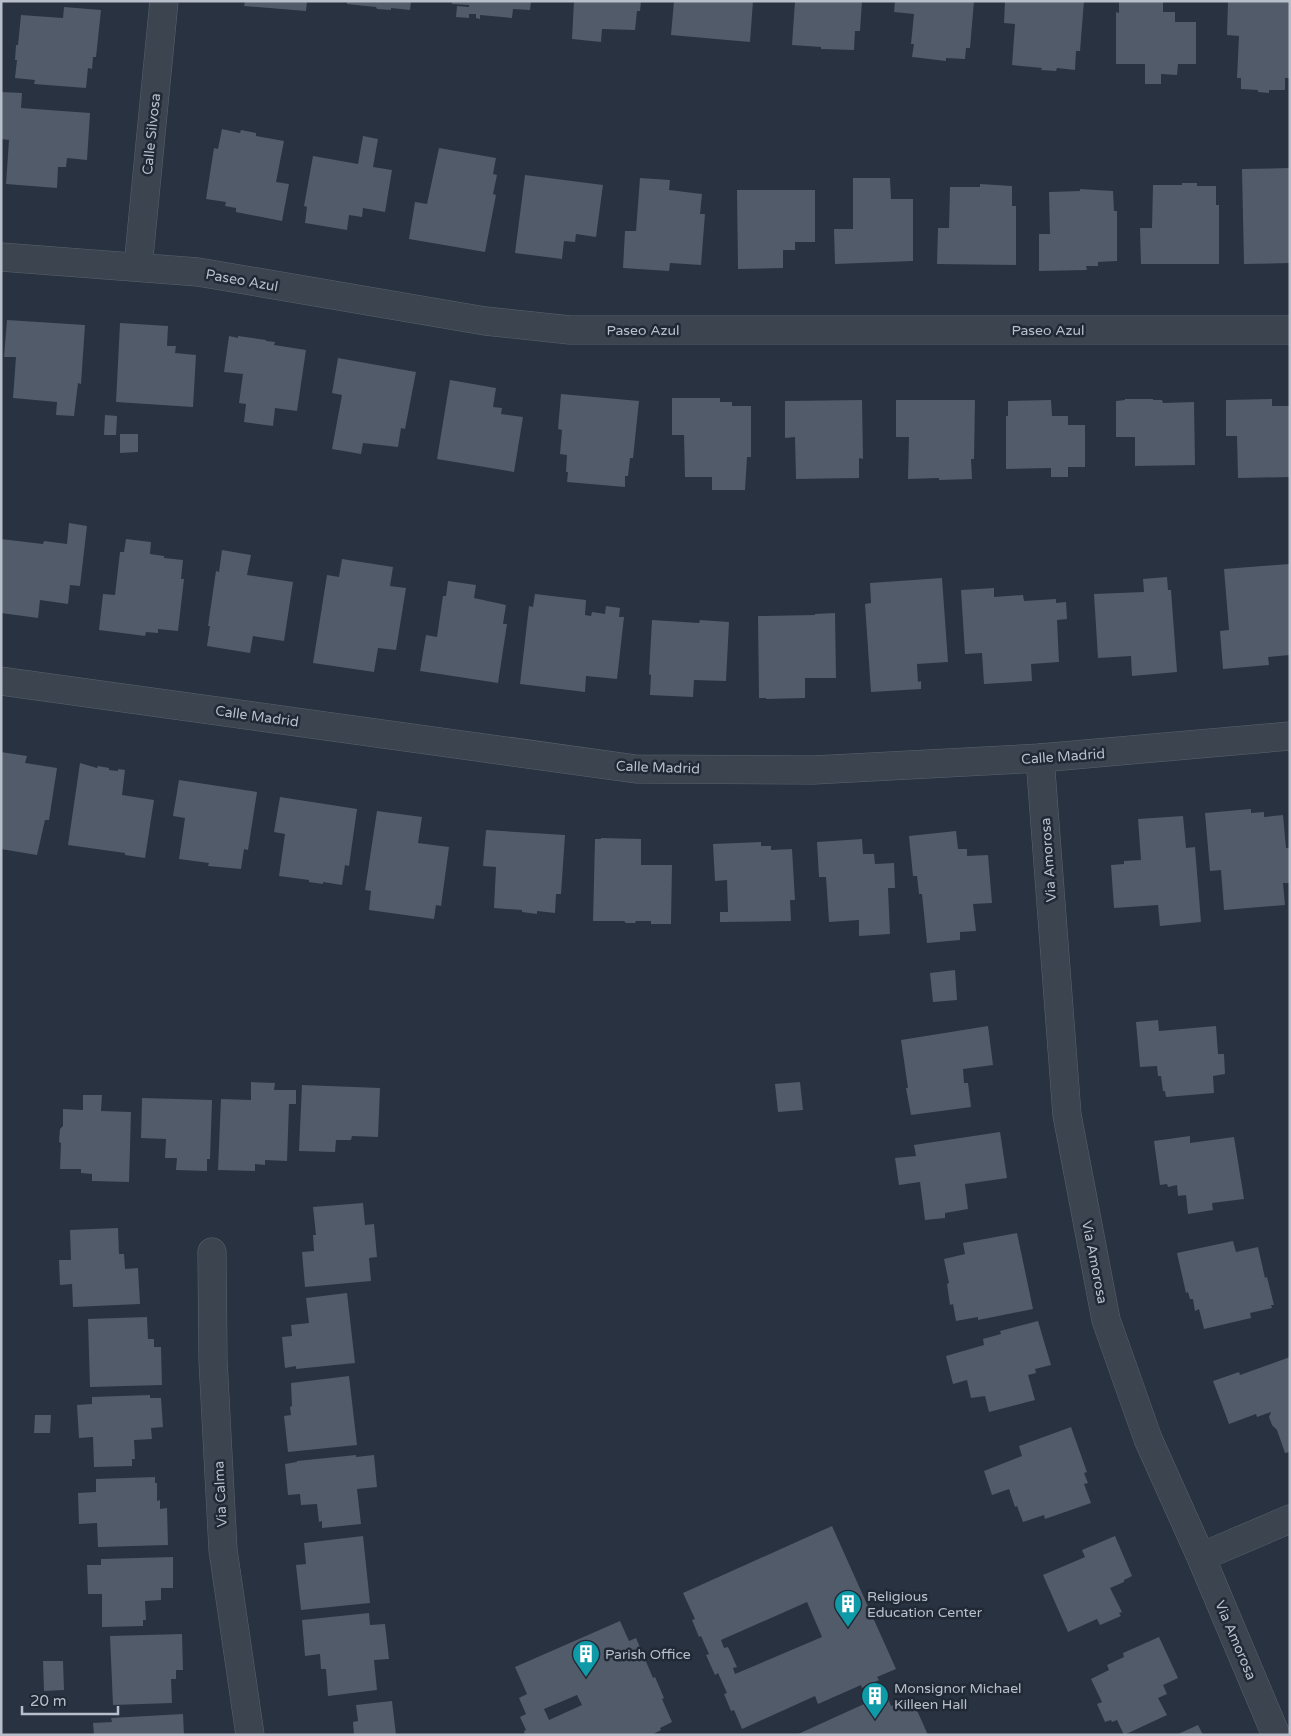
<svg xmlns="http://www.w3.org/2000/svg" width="1291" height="1736" viewBox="0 0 1291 1736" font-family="'Varela Round',sans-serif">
<rect width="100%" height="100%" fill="#283240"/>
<g fill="#515b6a" fill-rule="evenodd">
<path d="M245,1H307L306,11L244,6Z"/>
<path d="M347,1H411L410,10L391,8V10L377,9L376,7L347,4Z"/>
<path d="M452,1H531L530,10L513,9L512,18L480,15V19L476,18V14H469V18L456,17L457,6L469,7V5L452,4Z"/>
<path d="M574,1H641L640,11H637L635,30L602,29L601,42L572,39Z"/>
<path d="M674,1H753L750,42L671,35Z"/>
<path d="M795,1H862L860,31H855L854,50L821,49V47L792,45Z"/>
<path d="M895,1H974L970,48H966L965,59L946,58V61L912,57L914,44H911L914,14L894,12Z"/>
<path d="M1005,1H1084L1080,51H1076L1075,70L1057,68L1056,71L1041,70L1042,68L1012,65L1015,24L1004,23Z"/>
<path d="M1119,1H1163V12H1175V22H1196V64H1178L1177,75L1161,74V84H1145V64H1116V12L1119,13Z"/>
<path d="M1228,1H1290V78H1285V90H1269V93L1258,92V90L1241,89V78H1237L1239,36L1227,35Z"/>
<path d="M64,7L101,10L96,57H93L92,69L88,68L86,88L34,84L35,80L15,78L17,60H15L16,45H18L21,15L63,18Z"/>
<path d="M1,92L22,93L21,108L90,113L87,160L67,158L66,167H58L57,188L6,184L9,140L1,139Z"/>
<path d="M222,129L240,133L241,130L256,133V136L284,141L276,182L289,184L282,221L236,212V208L225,206L226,202L206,199L214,148L218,149Z"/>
<path d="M363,136L378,139L373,167L392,170L385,212L363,208L362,217L349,215L347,230L305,223L307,207L304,206L313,156L358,164Z"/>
<path d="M439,148L496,158L493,174L497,175L493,194L496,195L485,252L409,239L415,202L427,204Z"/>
<path d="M1290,168V263L1244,264L1242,169Z"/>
<path d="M525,175L603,185L596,237L576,234L575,242L564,241L562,259L515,253Z"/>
<path d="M640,178L670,180L669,190L702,194L700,214H705L701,265L670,263L669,271L623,268L625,231H636Z"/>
<path d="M853,178H890L891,199H913V261L835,264L834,229H853Z"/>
<path d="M1182,183H1197V186H1216V205H1219V264H1141L1140,228H1152L1153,185H1182Z"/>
<path d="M980,184L1012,186V206H1016V265L937,264L938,228H949L950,187H980Z"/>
<path d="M1080,189L1113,191L1114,211H1117V261L1098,262V266H1086L1087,270L1039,271V234H1050L1049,192L1080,191Z"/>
<path d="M737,190H815V242H795V250H783V268L738,269Z"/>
<path d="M7,320L85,325L81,384L78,383L74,416L56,415L57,402L13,398L16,357H4Z"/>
<path d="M120,323L168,326L167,346H176L175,353L196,355L193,407L116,402Z"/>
<path d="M229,336L238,338V336L266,340V341L275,342L274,345L306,350L297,411L275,408L273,426L244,422L246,404L239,403L243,374L224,372Z"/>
<path d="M338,358L416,372L405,429L401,428L398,447L363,443L361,454L332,449L342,395L332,393Z"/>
<path d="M450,380L496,388L493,407L502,408L501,414L523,417L514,472L437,459Z"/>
<path d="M561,394L639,401L633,458H630L628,476H625V487L567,482L568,472H566L567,455L560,454L562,430L558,429Z"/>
<path d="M672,398H720V402H732V406H751V457H747L745,490H712V477H685L684,435H672Z"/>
<path d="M1125,399H1153V400H1162L1163,403L1194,402L1195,465L1135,466V437H1116V401L1125,400Z"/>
<path d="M1272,399V406H1290V477L1238,478L1237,436H1226V400Z"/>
<path d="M862,400L863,459L859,458V478L796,479L795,437L785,438V401Z"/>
<path d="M896,400H975L974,459H971L972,479L939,480V478L908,479L909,437H896Z"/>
<path d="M1051,400L1052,416H1068V425H1085V467H1068V477H1051V468L1006,469V416H1008V401Z"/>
<path d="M105,415L117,416L116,435H104Z"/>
<path d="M120,434H138V452L120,453Z"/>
<path d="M69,523L87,526L80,586L70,585L68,604L40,600L38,618L1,613V539L43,544L44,541L67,544Z"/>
<path d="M126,539L151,542L150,554L164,556V558L183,560L181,579H184L178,631L158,629V633L146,632L145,636L99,630L103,594L115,595L120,552H124Z"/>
<path d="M222,550L251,555L247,575L293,582L284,641L253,636L250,653L207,646L210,626H208L216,571L219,572Z"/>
<path d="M342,559L393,567L390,586L406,588L396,650L378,648L374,672L313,663L327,575L339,577Z"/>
<path d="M1290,564V655L1268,657L1269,665L1223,669L1220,631L1229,630L1224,569Z"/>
<path d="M1167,577L1168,590H1171L1177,672L1132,676L1131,656L1098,658L1094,594L1144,592L1143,579Z"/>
<path d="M942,578L948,662L917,664L918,682L921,681V689L871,692L865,604L871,603L870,583Z"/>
<path d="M448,581L476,585L474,598L506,605L503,624H507L498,683L420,671L426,635L437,637L443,596H446Z"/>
<path d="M994,588V597L1023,595L1024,601L1056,599V603L1066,602L1067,619L1057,620L1059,662L1031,664L1032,681L984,684L982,653L965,654L961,590Z"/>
<path d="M535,594L586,600L585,615L591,616L592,612L605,614L606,606L620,608L619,617H624L617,679L586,676L585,692L520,684L529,606L533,607Z"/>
<path d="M835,613L836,678H805V698L766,699V698H759L758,616L815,615V614Z"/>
<path d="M652,620L699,623L700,620L729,622L726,681L694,680L693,697L650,695L651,675L649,674Z"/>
<path d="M1,752L27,756L25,763L57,768L49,820H45L37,855L1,849Z"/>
<path d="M80,763L97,768L98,766L109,768V770L118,771V769L125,770L122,795L154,800L145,858L125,855V853L68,845Z"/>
<path d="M179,780L257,792L248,850L244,849L241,869L208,866L209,863L179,859L185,818L173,816Z"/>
<path d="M280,797L357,809L349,866L345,865L342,885L323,882V884L309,882V880L279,876L285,834L274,832Z"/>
<path d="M1251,809V813L1264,812V817L1283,815L1286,848H1290V883H1283L1285,905L1224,910L1221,870L1210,871L1205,813Z"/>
<path d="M377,811L422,817L418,843L449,847L441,906L436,905L434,919L369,910L371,891L365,890Z"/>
<path d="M1183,816L1186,848L1195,847L1201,922L1160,926L1158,905L1114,908L1111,865L1124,864V861L1141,860L1138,819Z"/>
<path d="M486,830L565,835L561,894H556L555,913L537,911V914L522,912V910L494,908L496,867L483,866Z"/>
<path d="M956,831L958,849H967V856L988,855L992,903L973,904L976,931L960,932V940L927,943L922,894H919L917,876H913L909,836Z"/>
<path d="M601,838L641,839V865H672L671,924H651V921H636L635,923H626L624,921H593L595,839H601Z"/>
<path d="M862,839L863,854H874L875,864L894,863L895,888H888L890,934L859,936V920L829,922L826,877H819L817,842Z"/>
<path d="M761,842V846H771V850L792,849L795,900H790L791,921L720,922V912H728L727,880L715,881L713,844Z"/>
<path d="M955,970L957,1000L933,1002L930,973Z"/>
<path d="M1158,1020L1159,1031L1216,1026L1218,1054H1224L1225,1074L1213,1076L1214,1093L1166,1097L1165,1091H1163L1161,1076H1158L1157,1066L1140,1067L1136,1022Z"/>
<path d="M988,1026L993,1065L963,1069L964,1083H968L971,1107L911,1115L906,1088H908L901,1040Z"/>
<path d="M251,1082L275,1083L274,1090H296V1104H289L287,1161L265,1160V1165L255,1164V1171L218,1170L221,1099L251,1100Z"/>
<path d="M800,1082L803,1110L778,1112L775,1084Z"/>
<path d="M302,1085L380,1088L378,1137L352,1136L351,1140H336L335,1152L299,1151Z"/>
<path d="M83,1095H102L101,1111L131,1112L129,1182L92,1181V1174L81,1173V1169H60L61,1143L59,1142L60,1129L63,1126V1109L83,1110Z"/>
<path d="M142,1098L212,1100L210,1159H207V1171L176,1170L177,1158H165L166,1139L141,1138Z"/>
<path d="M1000,1132L1007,1178L965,1184L968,1209L945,1213V1218L925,1220L920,1182L899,1185L895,1158L916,1156L914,1145Z"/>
<path d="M1190,1136V1143L1234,1137L1244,1199L1212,1203L1213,1210L1188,1214L1186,1195L1178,1196L1177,1185L1168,1187L1167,1184L1160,1185L1154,1141Z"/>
<path d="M363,1203L365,1225L374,1224L377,1257L369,1258L371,1281L305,1287L302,1252L314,1251L313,1235H316L313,1207Z"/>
<path d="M118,1228L119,1254H124L125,1269L138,1268L140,1304L73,1307L72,1284L60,1285L59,1260H71L70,1230Z"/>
<path d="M1017,1233L1033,1309L978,1320V1317L956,1321L953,1304L950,1305L947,1284L949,1283L944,1259L965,1254L963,1243Z"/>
<path d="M1233,1241L1236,1252L1258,1247L1265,1278L1267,1277L1274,1305H1271L1272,1308L1250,1313L1251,1318L1204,1329L1199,1309L1195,1311L1193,1299H1190L1188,1292L1186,1293L1177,1253Z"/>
<path d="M347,1293L355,1363L296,1369V1366L285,1368L282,1337L292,1336L291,1325L309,1323L306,1298Z"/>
<path d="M147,1317L148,1339H154V1347H161L162,1385L90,1387L88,1319Z"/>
<path d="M1038,1321L1051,1365L1035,1369L1036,1373L1028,1375L1035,1400L989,1412L985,1396L971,1398L967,1380L953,1384L946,1356L984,1345L983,1339L1001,1334L1000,1331Z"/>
<path d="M1290,1357V1452L1285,1453L1277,1430L1272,1425L1269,1417L1271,1412L1257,1417L1256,1414L1229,1424L1213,1381L1239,1372L1240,1375Z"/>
<path d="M349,1376L357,1445L288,1452L284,1416L291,1415L290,1407L292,1406L291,1383Z"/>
<path d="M150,1395V1398H161L163,1427L151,1428L152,1439L134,1440L135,1459H132V1466L94,1467L93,1437L79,1438L77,1405L92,1404V1397Z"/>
<path d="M35,1415H51L50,1433H34Z"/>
<path d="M1071,1427L1087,1472L1084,1473L1088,1483L1084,1484L1091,1503L1045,1519L1044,1515L1023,1522L1017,1506L1015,1507L1009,1489L992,1495L984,1471L1022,1456L1019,1446Z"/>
<path d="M356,1455V1457L374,1455L377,1487L357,1489L361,1524L322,1528V1521L319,1522L317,1504L301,1505L300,1494L288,1495L285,1464L297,1462V1461Z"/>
<path d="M155,1477V1483H157V1501L160,1500V1509L167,1508L168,1545L98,1547L97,1523L79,1524L78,1493L96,1492V1479Z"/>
<path d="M832,1526L896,1669L877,1677L879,1680L862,1688L861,1685L818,1704L815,1696L742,1729L734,1710L731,1711L724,1694L727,1693L718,1673L715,1675L706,1655L709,1654L701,1636L699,1637L692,1620L695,1619L683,1593ZM807,1602L822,1637L735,1674L733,1668L737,1667L728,1647L724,1648L721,1640Z"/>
<path d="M363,1536L370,1603L301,1610L296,1565L306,1564L304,1543Z"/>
<path d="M1115,1536L1132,1576L1124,1580V1582L1110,1588L1122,1612L1119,1613L1121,1616L1100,1625L1097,1619L1068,1632L1043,1575L1085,1557L1082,1550Z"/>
<path d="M173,1557V1588H161V1600L145,1601L146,1620H143V1626L102,1627V1594H88L87,1565H101V1559Z"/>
<path d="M369,1613L370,1625L385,1624L389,1659L374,1660L377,1690L328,1696L326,1669H321L320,1654L305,1656L302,1620Z"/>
<path d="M620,1621L629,1641L636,1638L653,1678L655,1677L664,1698L662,1699L672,1722L660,1728L661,1730L651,1735H525L524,1731L526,1730L520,1717L526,1714L519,1698L527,1694L515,1667ZM577,1695L582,1705L549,1720L544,1709Z"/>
<path d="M182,1634L183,1670H176V1679H171L172,1703L113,1705L110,1636Z"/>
<path d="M1159,1637L1178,1678L1163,1685L1167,1694L1158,1698L1167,1715L1124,1735L1117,1720L1112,1722L1111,1720L1105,1722L1097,1704L1102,1702L1091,1679L1109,1670L1107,1665L1124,1657L1123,1653Z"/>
<path d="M43,1661H63L64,1690L44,1691Z"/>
<path d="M886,1694L891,1706L911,1697L928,1735H796Z"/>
<path d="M392,1701L396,1735H354L353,1722L358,1721L356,1705Z"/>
<path d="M183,1714L184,1735H94L93,1723L112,1722L111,1718Z"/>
<path d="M1198,1725L1203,1735H1176Z"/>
</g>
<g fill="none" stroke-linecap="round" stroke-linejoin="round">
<defs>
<g id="minor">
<path d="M1,257L198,272L485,321L570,330H1290"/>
<path d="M138,267L164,1"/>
<path d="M1,681L636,769L814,770L1040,758L1290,736"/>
<path d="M1040,758L1067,1115L1106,1320L1148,1439L1201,1557L1276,1735"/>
<path d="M212,1252L213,1360L223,1550L250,1735"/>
<path d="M1201,1557L1290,1519"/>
</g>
</defs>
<use href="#minor" stroke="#59626d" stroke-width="29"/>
<use href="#minor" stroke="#3c4450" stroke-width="28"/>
</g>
<defs>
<symbol id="building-pin" viewBox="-11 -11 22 30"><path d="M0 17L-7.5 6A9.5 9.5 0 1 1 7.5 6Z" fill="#0f9aa8" stroke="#202935"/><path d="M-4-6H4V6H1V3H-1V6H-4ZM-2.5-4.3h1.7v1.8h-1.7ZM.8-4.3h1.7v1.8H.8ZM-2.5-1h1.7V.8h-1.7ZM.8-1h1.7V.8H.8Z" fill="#fff"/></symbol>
</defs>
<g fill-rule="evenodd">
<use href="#building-pin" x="832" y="1588" width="32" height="43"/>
<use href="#building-pin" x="570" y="1638" width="32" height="43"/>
<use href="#building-pin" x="859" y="1680" width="32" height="43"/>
</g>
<g text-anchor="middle" stroke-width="5" stroke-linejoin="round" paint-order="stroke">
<g font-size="14" fill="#b8bfca" stroke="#202935">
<text transform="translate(151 134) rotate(-84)" y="5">Calle Silvosa</text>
<text transform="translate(242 280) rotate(10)" y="5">Paseo Azul</text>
<text x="643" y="335">Paseo Azul</text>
<text x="1048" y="335">Paseo Azul</text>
<text transform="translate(257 716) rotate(8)" y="5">Calle Madrid</text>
<text transform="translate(1063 756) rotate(-4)" y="5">Calle Madrid</text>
<text transform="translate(658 767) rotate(2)" y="5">Calle Madrid</text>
<text transform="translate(1048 860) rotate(-94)" y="5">Via Amorosa</text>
<text transform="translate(1095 1262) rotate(79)" y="5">Via Amorosa</text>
<text transform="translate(220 1494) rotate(-93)" y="5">Via Calma</text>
<text transform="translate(1236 1640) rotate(67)" y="5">Via Amorosa</text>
</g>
<g font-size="14" fill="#b8bfca" stroke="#202935" text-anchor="start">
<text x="867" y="1601">Religious<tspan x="867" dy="16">Education Center</tspan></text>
<text x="605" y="1659">Parish Office</text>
<text x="894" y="1693">Monsignor Michael<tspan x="894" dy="16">Killeen Hall</tspan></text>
</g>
</g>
<rect width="1291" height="1736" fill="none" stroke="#b8bfca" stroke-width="5"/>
<path d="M22 1706v8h96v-8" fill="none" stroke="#b8bfca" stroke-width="2.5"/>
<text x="30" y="1706" font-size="15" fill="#b8bfca" stroke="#202935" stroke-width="4" paint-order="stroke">20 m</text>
</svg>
